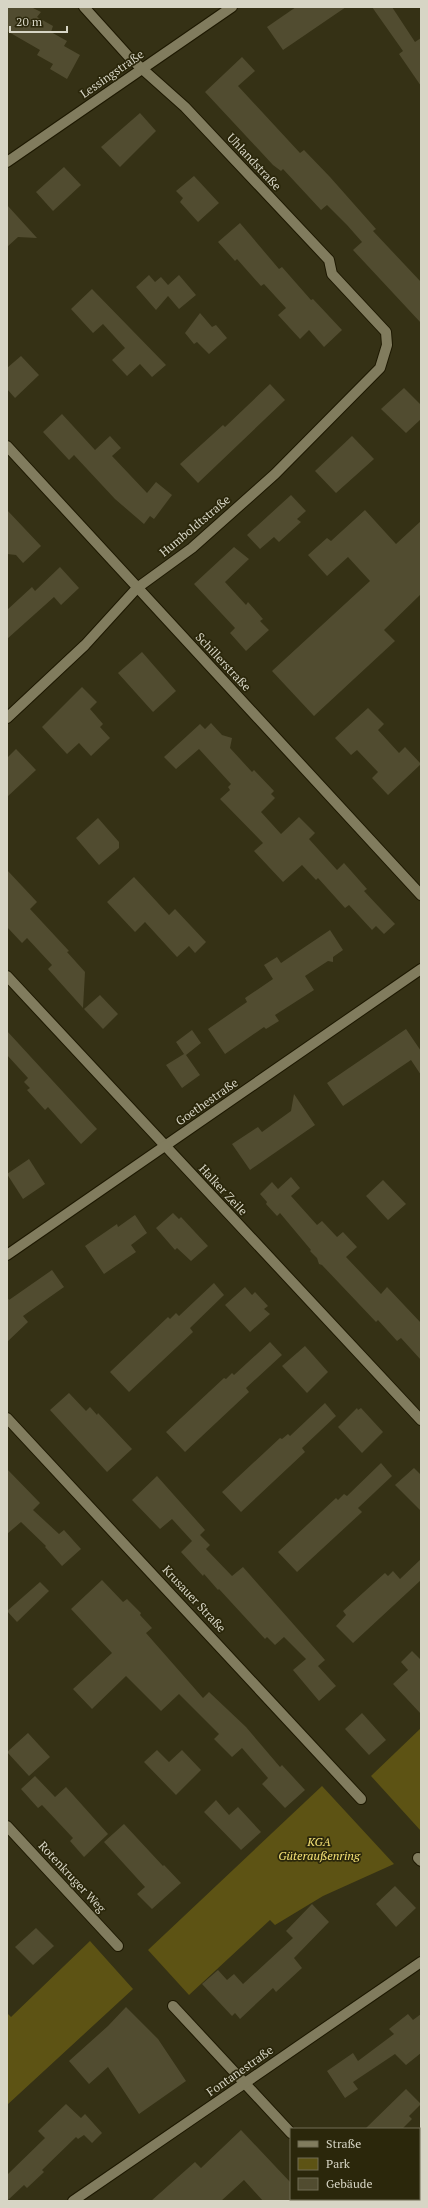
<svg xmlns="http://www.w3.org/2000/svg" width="428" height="2208" viewBox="0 0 428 2208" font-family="'PT Serif',serif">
<rect width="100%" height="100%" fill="#353115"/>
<g fill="#5d5314">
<path d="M421,1728V1831L371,1776Z"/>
<path d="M322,1786L394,1864L323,1896L275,1925L270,1920L189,1995L148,1950Z"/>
<path d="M90,1941L133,1989L7,2105V2013L11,2017Z"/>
</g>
<g fill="#514c30">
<path d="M7,7H31L41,12L37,17L53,26L51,32L67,41L64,46L80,55L67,79L50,69L53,64L37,55L40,50L7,31Z"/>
<path d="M296,7H346L283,50L267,27Z"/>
<path d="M372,7H392L415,42L421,38V86L399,54L403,51Z"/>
<path d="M242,57L255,71L238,86L300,153L304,150L330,177L376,229L373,231L421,282V323L353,250L362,242L347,225L327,205L321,210L283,169L281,171L273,165L205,92Z"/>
<path d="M140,113L156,131L120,167L101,147Z"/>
<path d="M64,167L81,185L53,211L36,192Z"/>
<path d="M194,176L219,203L198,222L180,202L183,198L176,191Z"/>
<path d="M7,205L37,238L18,237L7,247Z"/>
<path d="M240,223L279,269L282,267L311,300L313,299L342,330L324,347L309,330L300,339L278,315L286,308L264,284L261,286L237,259L235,261L218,242Z"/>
<path d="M149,275L155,282L161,277L168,285L179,275L196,295L179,309L168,296L156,310L136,287Z"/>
<path d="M92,289L166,365L152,377L140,364L127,376L112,360L125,348L103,324L93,333L71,309Z"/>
<path d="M200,313L212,327L216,325L227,338L209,354L197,342L194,344L185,333Z"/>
<path d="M21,356L39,375L15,398L7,389V368Z"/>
<path d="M270,384L285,400L198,483L180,464L223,425L225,427Z"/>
<path d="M404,388L421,405V419L406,433L381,409Z"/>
<path d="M62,414L95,450L110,436L121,448L112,456L147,493L156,482L172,495L154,519L150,516L144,524L115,499L74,455L69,460L43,432Z"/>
<path d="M352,436L374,459L336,493L315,471Z"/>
<path d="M291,495L306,511L297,519L301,522L279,542L274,537L260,549L247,535Z"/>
<path d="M7,510L41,546L23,563L16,555L7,554Z"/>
<path d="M365,510L396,544L421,521V594L384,630L395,641L314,716L272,671L370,581L348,557L327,576L308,555L327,538L331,541Z"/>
<path d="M234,547L249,559L225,582L246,605L248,602L263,619L260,621L269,630L246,651L230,633L235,628L194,584Z"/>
<path d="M60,567L79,588L61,605L54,597L7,639V610L32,587L35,591Z"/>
<path d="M142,652L176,691L153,712L118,673Z"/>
<path d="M82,687L97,702L90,709L103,724L100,727L110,738L91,756L79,743L67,754L42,727Z"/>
<path d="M368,708L384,724L378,730L399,753L405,747L421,764L388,795L372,778L378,772L357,750L351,755L335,738Z"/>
<path d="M211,723L222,735L232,738L230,748L252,772L254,770L274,791L271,794L275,798L261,812L281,834L299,817L315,833L309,839L337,870L344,863L367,889L364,891L395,924L384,934L376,926L372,930L349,905L345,908L318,878L316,880L302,865L283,882L254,851L263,843L220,799L230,790L228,787L231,784L199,749L176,769L164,757L200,724L205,729Z"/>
<path d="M16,749L36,770L7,797V758Z"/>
<path d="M98,818L119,842V848L99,865L76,838Z"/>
<path d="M7,870L37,902L30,909L69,951L67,952L85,972L83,1008L48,969L52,965L27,938L22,943L7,927Z"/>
<path d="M134,877L169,915L175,909L206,942L195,953L189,946L177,957L145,922L135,932L107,902Z"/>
<path d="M330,930L343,950L333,957V962L328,961L305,976L314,990L275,1015L279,1021L266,1029L264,1027L225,1054L208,1029L247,1002L245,998L273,979L264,965L277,957L281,963Z"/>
<path d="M100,995L118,1014L103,1029L84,1009Z"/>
<path d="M406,1029L421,1051V1075L411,1060L343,1106L327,1083Z"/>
<path d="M192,1030L201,1043L186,1055L200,1075L182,1088L166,1065L184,1054L176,1042Z"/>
<path d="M7,1031L97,1129L81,1144L48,1107L45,1110L27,1090L30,1088L24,1082L28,1078L7,1055Z"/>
<path d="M294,1094L315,1125L250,1170L232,1144L258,1127L262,1132L291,1111Z"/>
<path d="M29,1159L45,1184L23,1199L7,1174Z"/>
<path d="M291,1177L300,1188L291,1196L317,1225L322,1221L337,1237L343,1232L357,1247L346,1257L381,1294L387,1287L421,1323V1360L401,1338L397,1341L378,1320L376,1322L322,1265L319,1264L317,1258L310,1251L311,1250L280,1213L277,1216L266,1204L267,1202L260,1194L272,1182L278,1189Z"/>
<path d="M383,1180L406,1204L388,1220L366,1196Z"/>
<path d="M173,1213L179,1219L181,1217L208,1246L191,1261L177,1248L175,1250L156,1228Z"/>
<path d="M135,1215L147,1233L131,1245L136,1252L104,1274L85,1246L117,1224L118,1227Z"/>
<path d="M52,1270L64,1287L23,1316L28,1322L7,1342V1297L9,1300Z"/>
<path d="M214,1283L224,1295L190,1328L193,1332L129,1392L110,1372L168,1317L170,1319L176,1313L179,1316Z"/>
<path d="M245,1287L252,1295L255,1292L268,1306L264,1309L270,1314L250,1332L225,1305Z"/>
<path d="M270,1342L282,1355L246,1388L249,1392L185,1452L166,1432L224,1378L226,1379L232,1373L234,1375Z"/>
<path d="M305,1346L328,1372L307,1393L282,1366Z"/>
<path d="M69,1393L86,1411L90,1407L97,1415L98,1413L132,1449L107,1472L50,1410Z"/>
<path d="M325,1403L336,1416L302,1448L305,1452L241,1512L222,1492L280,1438L282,1439L288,1434L290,1436Z"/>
<path d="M357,1408L358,1410L361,1408L383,1432L362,1453L338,1427Z"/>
<path d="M381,1463L392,1476L358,1508L362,1512L297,1572L278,1552L336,1498L338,1500L344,1494L347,1496Z"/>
<path d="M414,1468L421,1475V1511L395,1485Z"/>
<path d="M7,1469L40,1503L33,1510L59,1534L64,1530L81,1549L62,1566L45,1547L46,1546L21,1522L7,1534Z"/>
<path d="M157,1476L205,1530L200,1535L210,1545L206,1549L232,1576L243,1567L325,1660L318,1666L336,1686L319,1701L293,1670L306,1659L284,1637L275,1645L267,1637L265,1639L219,1589L218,1590L204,1574L203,1576L181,1552L192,1541L172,1519L160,1529L132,1500Z"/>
<path d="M421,1559V1580L353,1643L336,1626L346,1615L343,1611L385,1573L388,1576L393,1571L400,1579Z"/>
<path d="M102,1580L123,1602L127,1599L141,1613L140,1615L152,1628L146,1633L203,1698L209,1692L246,1727L280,1767L282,1765L305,1790L285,1808L262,1784L268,1778L242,1748L232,1757L214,1739L219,1734L179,1694L161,1711L126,1676L92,1709L73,1689L112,1653L71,1609Z"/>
<path d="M40,1582L49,1591L17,1622L7,1611Z"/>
<path d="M412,1651L420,1659L421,1658V1714L393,1684L408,1670L401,1662Z"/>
<path d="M362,1713L386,1740L369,1755L345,1729Z"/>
<path d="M28,1733L50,1757L29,1776L7,1752Z"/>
<path d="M157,1750L169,1762L182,1750L201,1770L176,1795L144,1762Z"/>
<path d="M35,1776L55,1797L66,1787L108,1834L84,1857L70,1841L73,1838L42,1805L38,1808L21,1789Z"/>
<path d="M216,1800L229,1815L238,1807L261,1832L241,1850L204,1812Z"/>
<path d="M124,1824L163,1866L164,1865L181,1883L152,1909L137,1894L145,1887L104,1842Z"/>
<path d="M395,1886L416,1908L396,1927L376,1904Z"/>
<path d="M312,1904L329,1922L294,1958L302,1968L276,1992L273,1988L240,2019L235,2013L232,2016L202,1984L218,1970L227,1980L234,1974L243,1984L293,1938L286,1931Z"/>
<path d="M36,1928L54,1946L33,1965L15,1947Z"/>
<path d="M126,2007L158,2039L186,2081L139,2114L108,2067L89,2084L69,2061L108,2026Z"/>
<path d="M408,2014L413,2020L421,2014V2053L406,2065L395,2054L353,2082L358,2089L345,2098L327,2071L353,2053L358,2061L394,2034L389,2029Z"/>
<path d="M406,2089L421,2104L409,2116L412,2119L402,2129H365Z"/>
<path d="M66,2104L81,2118L85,2114L102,2133L92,2143L84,2135L78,2139L76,2137L42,2170L44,2172L27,2188L24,2185L7,2201V2175L45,2138L38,2131Z"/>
<path d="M241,2130L291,2183V2201H263L244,2180L221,2201H151L195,2162L201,2168Z"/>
</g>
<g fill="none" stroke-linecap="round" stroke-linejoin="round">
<defs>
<g id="minor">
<path d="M7,162L232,7"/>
<path d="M7,446L421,895"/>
<path d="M7,718L85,645L137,588L192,548L275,474L380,368L387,345L386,332L332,274L329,260L185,107L130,58L84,7"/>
<path d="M7,976L421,1420"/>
<path d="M7,1255L421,969"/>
<path d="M7,1418L361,1799"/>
<path d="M7,1826L118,1946"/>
<path d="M418,1858L421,1861"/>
<path d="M173,2006L291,2133"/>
<path d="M352,2199L354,2201"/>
<path d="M73,2201L421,1962"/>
</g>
</defs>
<use href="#minor" stroke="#1d1800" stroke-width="12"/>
<use href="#minor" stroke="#817c5e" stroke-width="10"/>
</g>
<g text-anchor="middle" stroke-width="3.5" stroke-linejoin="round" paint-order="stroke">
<g font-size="12" fill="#d7d5c5" stroke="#2b270b">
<text transform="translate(112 74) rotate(-35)" y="4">Lessingstraße</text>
<text transform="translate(254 162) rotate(47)" y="4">Uhlandstraße</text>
<text transform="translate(195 526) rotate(-40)" y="4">Humboldtstraße</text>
<text transform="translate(223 662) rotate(47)" y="4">Schillerstraße</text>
<text transform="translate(207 1102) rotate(-35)" y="4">Goethestraße</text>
<text transform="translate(223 1190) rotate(47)" y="4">Halker Zeile</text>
<text transform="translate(194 1599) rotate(47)" y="4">Krusauer Straße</text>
<text transform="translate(72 1877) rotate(47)" y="4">Rotenkruger Weg</text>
<text transform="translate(240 2071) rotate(-35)" y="4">Fontanestraße</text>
</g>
<g font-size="12" font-style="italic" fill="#f6e376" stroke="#2b270b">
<text x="319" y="1846">KGA<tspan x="319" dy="14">Güteraußenring</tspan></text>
</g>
</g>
<rect width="428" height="2208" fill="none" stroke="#d7d5c5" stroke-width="16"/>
<rect x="290" y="2128" width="130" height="72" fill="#2b270b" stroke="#706d55"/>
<rect x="298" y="2141" width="20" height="6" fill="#817c5e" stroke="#706d55"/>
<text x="326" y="2148" font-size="12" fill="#d7d5c5">Straße</text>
<rect x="298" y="2158" width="20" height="12" fill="#5d5314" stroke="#706d55"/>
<text x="326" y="2168" font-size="12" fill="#d7d5c5">Park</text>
<rect x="298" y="2178" width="20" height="12" fill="#514c30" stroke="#706d55"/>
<text x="326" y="2188" font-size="12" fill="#d7d5c5">Gebäude</text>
<path d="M10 26v6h57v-6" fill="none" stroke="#d7d5c5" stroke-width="2"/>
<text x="16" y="26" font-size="12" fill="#d7d5c5" stroke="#2b270b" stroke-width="3" paint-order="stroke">20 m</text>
</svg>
